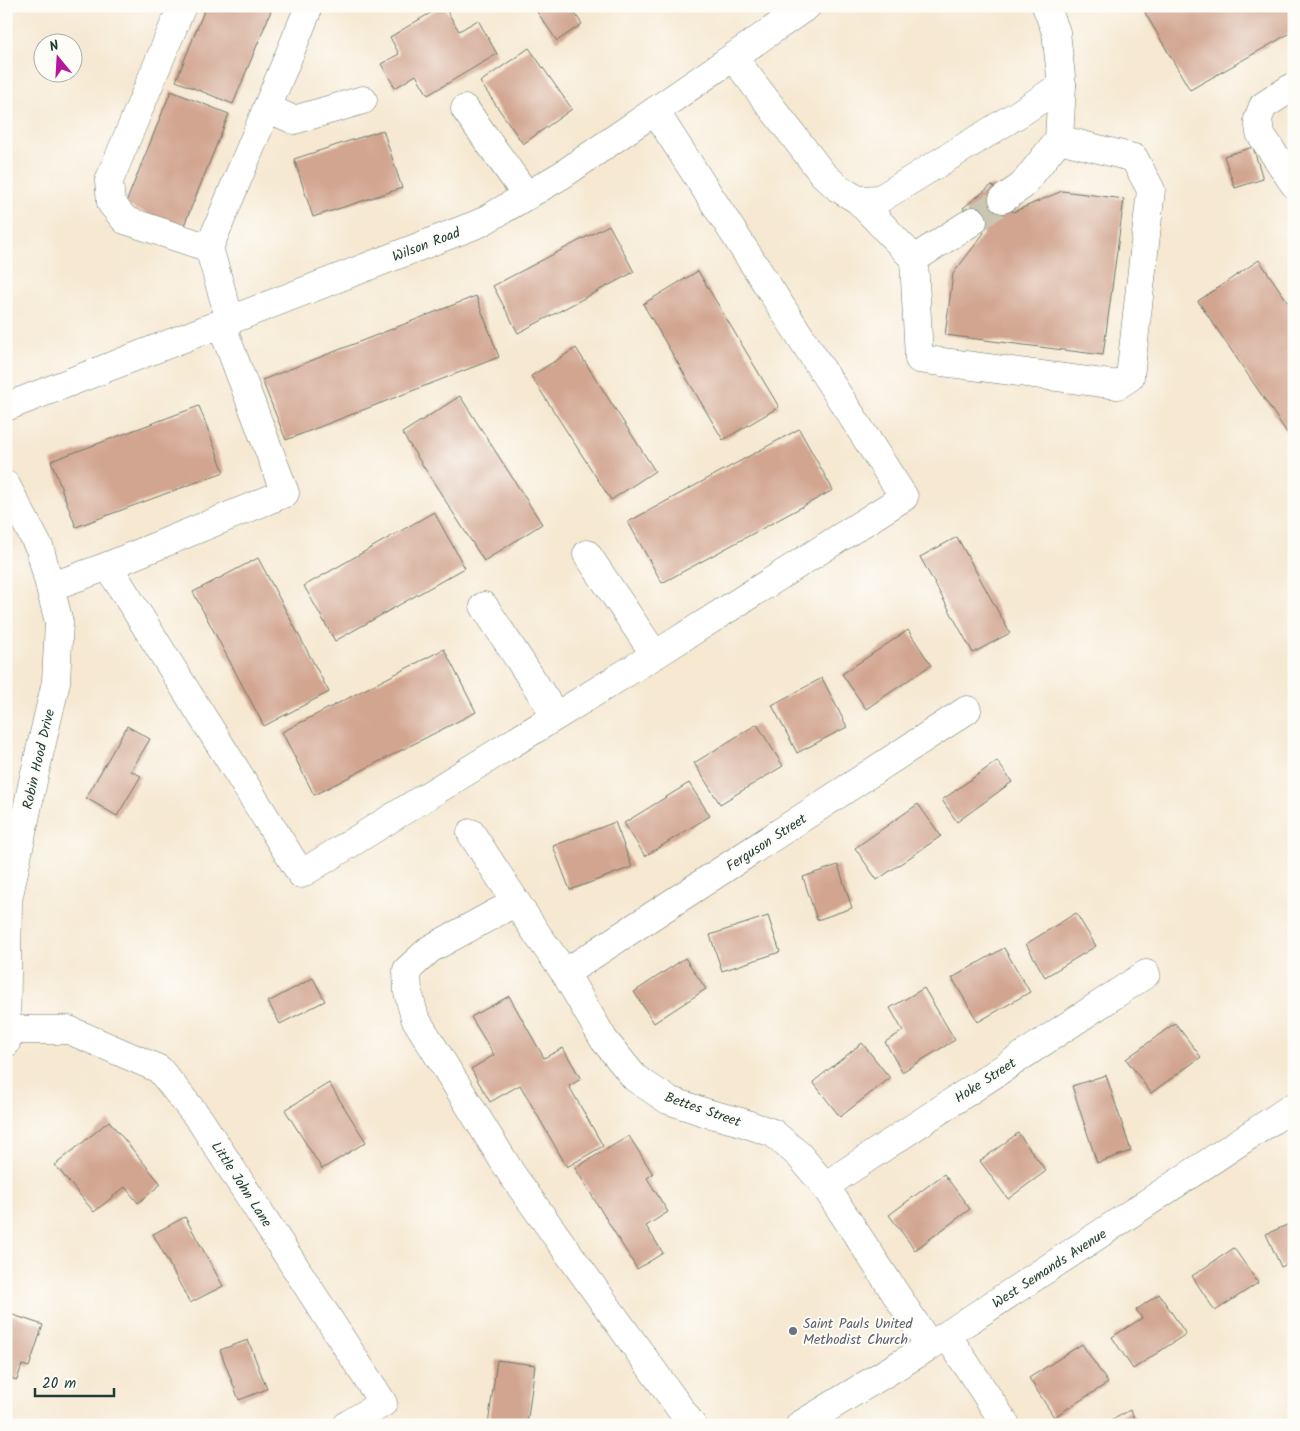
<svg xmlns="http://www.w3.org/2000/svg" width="1300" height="1431" viewBox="0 0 1300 1431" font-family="Kalam,sans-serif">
<rect width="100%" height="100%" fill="#fdfcf7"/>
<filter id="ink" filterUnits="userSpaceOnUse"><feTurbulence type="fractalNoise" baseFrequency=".02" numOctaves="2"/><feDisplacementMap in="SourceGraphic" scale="10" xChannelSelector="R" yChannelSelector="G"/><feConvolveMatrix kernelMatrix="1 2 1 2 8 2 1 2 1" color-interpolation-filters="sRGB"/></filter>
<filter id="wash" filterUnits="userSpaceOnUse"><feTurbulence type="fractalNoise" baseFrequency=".0096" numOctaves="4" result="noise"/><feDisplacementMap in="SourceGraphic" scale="20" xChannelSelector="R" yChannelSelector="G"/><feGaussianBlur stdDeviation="1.12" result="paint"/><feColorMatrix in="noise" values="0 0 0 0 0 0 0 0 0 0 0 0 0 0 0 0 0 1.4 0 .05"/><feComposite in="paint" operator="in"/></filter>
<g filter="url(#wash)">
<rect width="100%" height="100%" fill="#f6e8d1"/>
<g id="blocks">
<g fill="#d2a590">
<path d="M206,6H273L233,104L176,81Z"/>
<path d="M442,6H444L459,31L478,20L497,54L428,95L416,75L395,88L381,64L399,54L390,37Z"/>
<path d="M533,6H570L582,24L557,41Z"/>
<path d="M1152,6H1294V31L1190,90L1144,11Z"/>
<path d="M529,48L572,109L523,144L480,82Z"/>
<path d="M171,91L229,114L183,228L125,205Z"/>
<path d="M383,130L402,188L313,217L294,159Z"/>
<path d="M1253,147L1263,179L1235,188L1224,156Z"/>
<path d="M992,185L1013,212L1062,191L1124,199L1103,355L945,335L953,274L984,233L963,208Z"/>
<path d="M609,225L634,272L518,333L493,286Z"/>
<path d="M1259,260L1294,311V443L1198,301Z"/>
<path d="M698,271L779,407L723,440L643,304Z"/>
<path d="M476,296L499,357L286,440L262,380Z"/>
<path d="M576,348L655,471L611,500L531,376Z"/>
<path d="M460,396L542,524L484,561L402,433Z"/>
<path d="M199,406L224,472L76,527L51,461Z"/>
<path d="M799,429L833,490L662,583L628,522Z"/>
<path d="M434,512L465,568L335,641L304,586Z"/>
<path d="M957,537L1010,633L973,653L920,557Z"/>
<path d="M258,558L329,692L264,726L193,592Z"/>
<path d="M908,630L931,665L866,709L842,674Z"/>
<path d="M444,649L476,712L314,795L282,732Z"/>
<path d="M822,678L847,727L797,753L772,705Z"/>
<path d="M757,724L783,766L720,804L694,763Z"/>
<path d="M127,726L150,739L131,771L141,776L117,816L86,798Z"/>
<path d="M997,761L1012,782L957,822L942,800Z"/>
<path d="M689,783L710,816L645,856L624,823Z"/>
<path d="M918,804L941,836L877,880L855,848Z"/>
<path d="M615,822L632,867L570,890L553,846Z"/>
<path d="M838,865L852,908L817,920L803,877Z"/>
<path d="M1076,913L1096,946L1045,977L1026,944Z"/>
<path d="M768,916L780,952L722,971L710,935Z"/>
<path d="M1004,948L1030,992L978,1022L952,978Z"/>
<path d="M685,958L706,989L654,1023L634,992Z"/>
<path d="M313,978L325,1001L280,1024L268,1002Z"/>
<path d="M924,988L955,1040L902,1072L885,1042L903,1031L890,1008Z"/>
<path d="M509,996L544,1058L563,1048L581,1079L569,1086L603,1146L567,1167L520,1085L490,1102L471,1069L494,1055L471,1017Z"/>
<path d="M1175,1023L1201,1057L1151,1093L1126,1059Z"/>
<path d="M862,1043L890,1078L840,1117L813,1082Z"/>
<path d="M1106,1075L1131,1151L1097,1163L1072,1086Z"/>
<path d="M329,1083L366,1142L322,1169L285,1110Z"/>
<path d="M109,1121L161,1184L138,1203L125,1187L94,1212L55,1165Z"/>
<path d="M1018,1133L1046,1171L1008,1199L980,1161Z"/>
<path d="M629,1136L653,1174L647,1178L668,1212L646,1226L663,1253L637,1269L575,1168Z"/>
<path d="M944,1174L970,1209L915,1250L889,1215Z"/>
<path d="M1294,1202V1216L1289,1205Z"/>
<path d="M185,1217L223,1286L190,1303L153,1234Z"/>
<path d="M1294,1222V1261L1281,1267L1266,1234Z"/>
<path d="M1234,1248L1258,1283L1215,1311L1192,1276Z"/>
<path d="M1159,1294L1186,1334L1133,1369L1112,1337L1142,1318L1136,1310Z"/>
<path d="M10,1314L43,1325L29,1367L22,1365L17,1380L6,1377V1327Z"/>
<path d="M248,1340L267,1389L239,1400L220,1350Z"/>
<path d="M1082,1344L1108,1383L1054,1417L1029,1378Z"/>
<path d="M497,1360L535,1365L527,1425H488Z"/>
<path d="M1130,1410L1139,1425H1103Z"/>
</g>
</g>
</g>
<g filter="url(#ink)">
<use href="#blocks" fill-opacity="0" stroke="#6a796b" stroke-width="1"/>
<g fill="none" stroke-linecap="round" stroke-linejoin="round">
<path stroke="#cbc6b2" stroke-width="28" stroke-dasharray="28 14" stroke-linecap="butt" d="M973,221L1003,199"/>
<defs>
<g id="minor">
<path d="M182,6L109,181L111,203L125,220L209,248"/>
<path d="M733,57L822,173L838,188L858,200L880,199L1020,113L1062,85L1056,32L1046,6"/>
<path d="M1294,86L1263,106L1258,119L1260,133L1294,184"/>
<path d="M267,108L294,120L363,100"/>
<path d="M465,109L527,196"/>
<path d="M1003,199L1022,186L1059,139L1062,85"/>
<path d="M858,200L914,259L973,221"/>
<path d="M914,259L919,359L1118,385L1130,377L1151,190L1134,158L1059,139"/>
<path d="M230,320L209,248L306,14"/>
<path d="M221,324L285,493L108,566L301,874L655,655L904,497L655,111"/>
<path d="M6,407L480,223L562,175L807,6"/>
<path d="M6,485L40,549L59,622L56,682L33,781L8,900L6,1043"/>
<path d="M587,554L655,655"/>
<path d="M50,587L108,566"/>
<path d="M484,606L556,716"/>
<path d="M471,833L537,934L565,973L604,1040L635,1078L668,1100L707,1113L741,1122L773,1133L799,1155L825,1186L930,1346"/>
<path d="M516,902L430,949L407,970L408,992L415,1018L513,1176L692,1425"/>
<path d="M565,973L967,710"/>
<path d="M7,1030H69L159,1069L200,1120L383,1403L347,1425"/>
<path d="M825,1186L1146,974"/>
<path d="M947,1335L1006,1425"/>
<path d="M800,1425L930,1346L1294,1106"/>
</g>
</defs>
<use href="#minor" stroke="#6a796b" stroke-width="29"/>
<use href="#minor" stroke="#fff" stroke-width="28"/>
</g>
</g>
<circle fill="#6b7280" stroke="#fdfcf7" stroke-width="2" cx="793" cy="1331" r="5"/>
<g text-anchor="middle" stroke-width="4" stroke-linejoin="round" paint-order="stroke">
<g font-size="14" fill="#1f3d34" stroke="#fdfcf7">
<text transform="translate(426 244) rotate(-21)" y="5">Wilson Road</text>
<text transform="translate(38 759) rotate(-77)" y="5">Robin Hood Drive</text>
<text transform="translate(766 842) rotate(-33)" y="5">Ferguson Street</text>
<text transform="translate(985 1080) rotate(-33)" y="5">Hoke Street</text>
<text transform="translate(703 1109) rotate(19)" y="5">Bettes Street</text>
<text transform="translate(242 1184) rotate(57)" y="5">Little John Lane</text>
<text transform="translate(1049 1268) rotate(-33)" y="5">West Semands Avenue</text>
</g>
<g font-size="14" fill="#5b616d" stroke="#fdfcf7" text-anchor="start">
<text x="803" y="1328">Saint Pauls United<tspan x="803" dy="16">Methodist Church</tspan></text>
</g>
</g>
<rect width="1300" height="1431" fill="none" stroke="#fdfcf7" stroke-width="25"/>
<g transform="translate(58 58) rotate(342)"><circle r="24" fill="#fdfcf7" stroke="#a4b0a9"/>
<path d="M0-4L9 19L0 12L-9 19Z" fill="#b5179e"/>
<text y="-8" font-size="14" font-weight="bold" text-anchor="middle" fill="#1f3d34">N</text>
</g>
<path d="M35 1388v8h79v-8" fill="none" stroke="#1f3d34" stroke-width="2.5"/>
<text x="42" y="1388" font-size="15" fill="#1f3d34" stroke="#fdfcf7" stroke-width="4" paint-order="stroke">20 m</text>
</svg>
